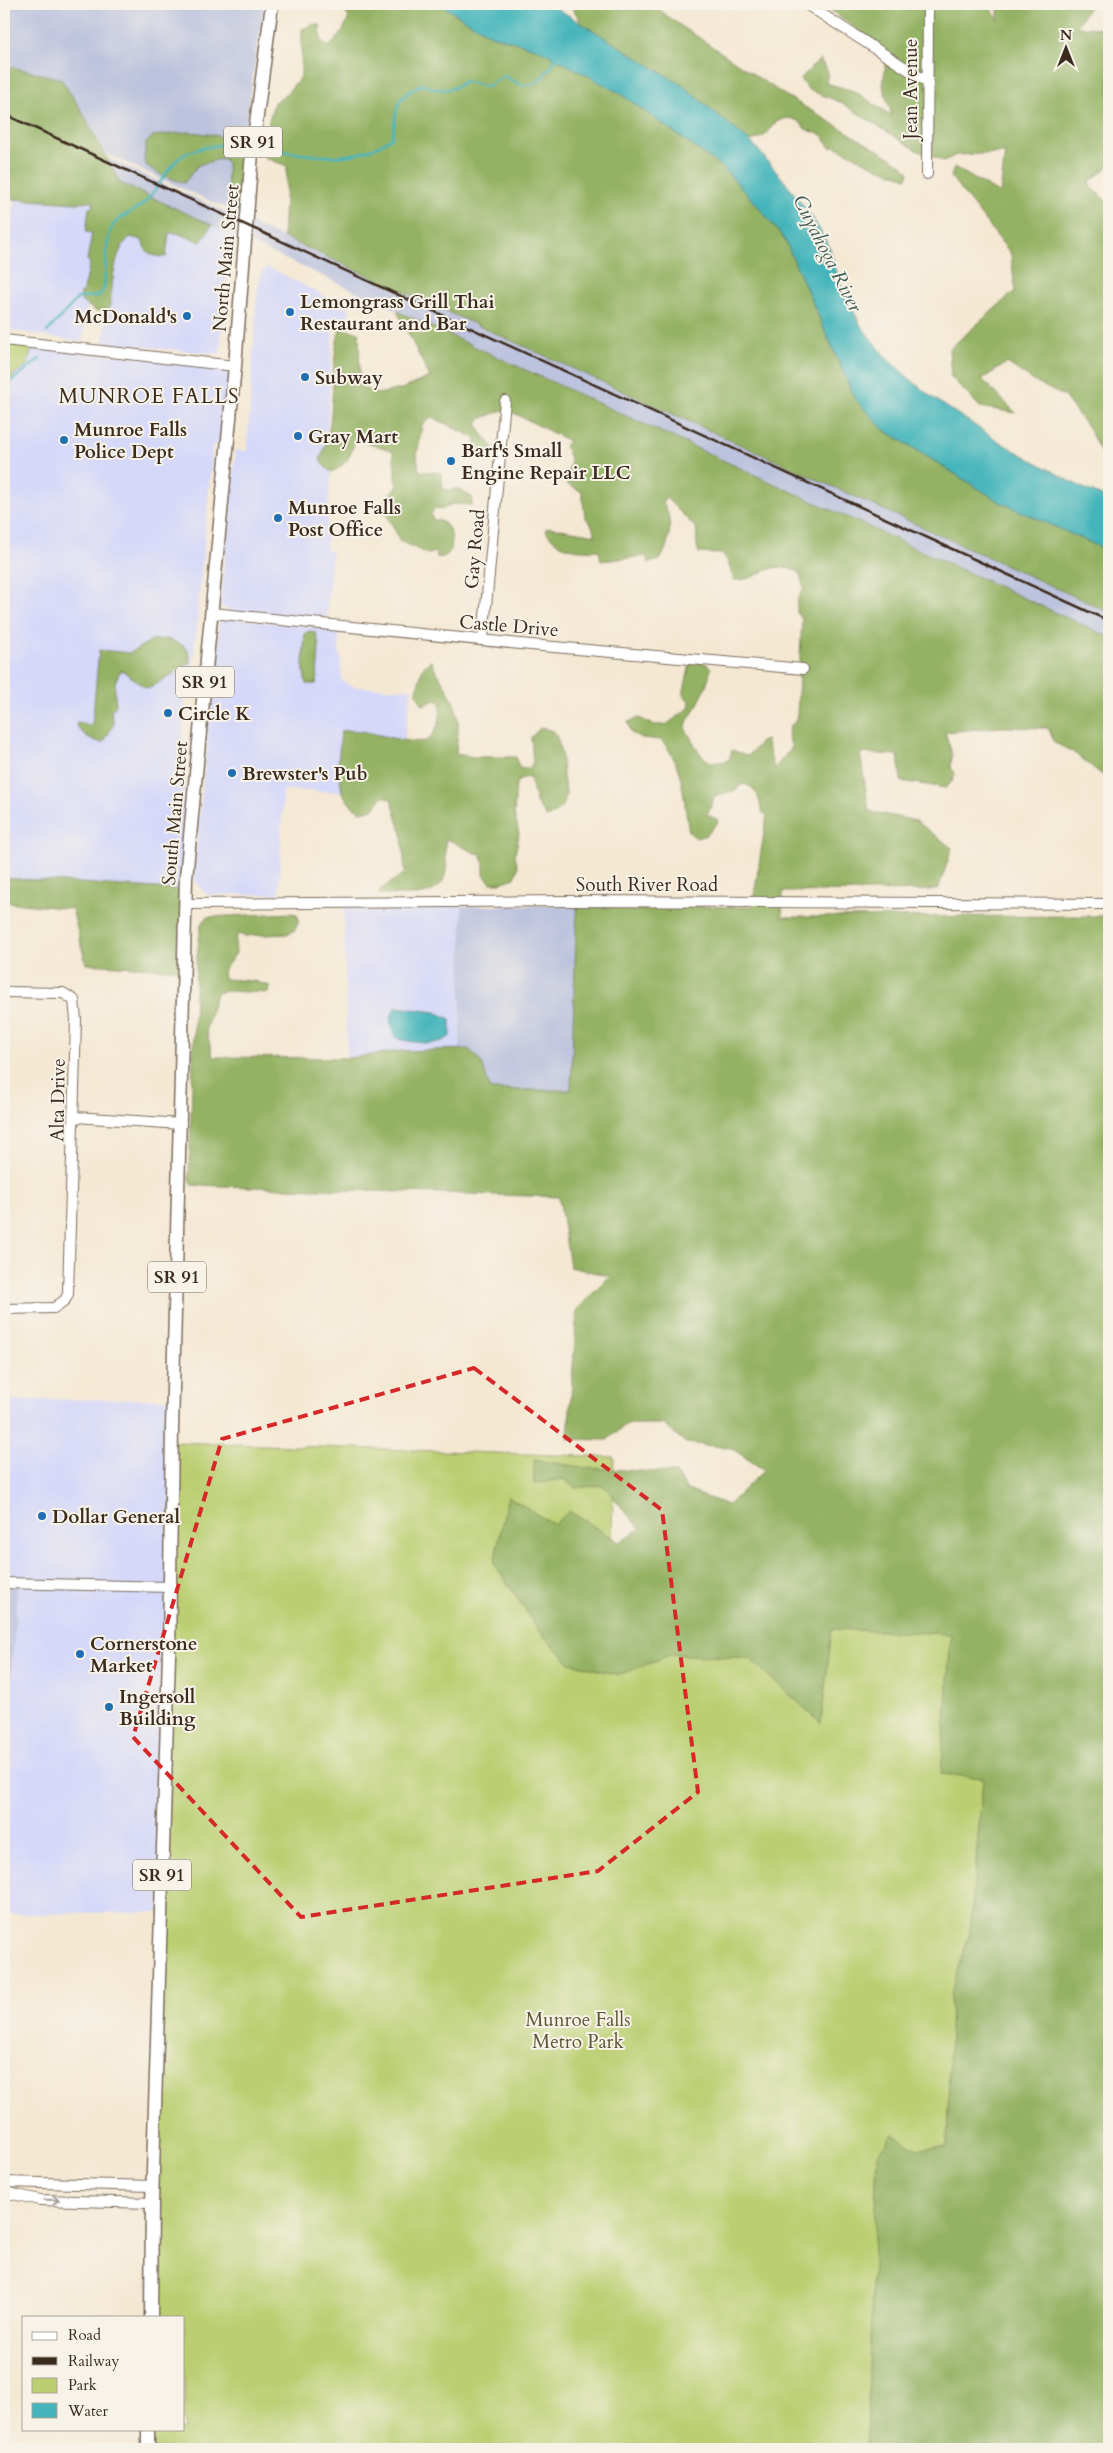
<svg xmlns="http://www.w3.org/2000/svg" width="1113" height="2453" viewBox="0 0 1113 2453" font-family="Cardo,serif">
<rect width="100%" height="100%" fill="#f7f3e8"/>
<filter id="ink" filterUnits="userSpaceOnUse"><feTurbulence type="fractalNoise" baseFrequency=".02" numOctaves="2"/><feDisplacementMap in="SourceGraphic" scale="10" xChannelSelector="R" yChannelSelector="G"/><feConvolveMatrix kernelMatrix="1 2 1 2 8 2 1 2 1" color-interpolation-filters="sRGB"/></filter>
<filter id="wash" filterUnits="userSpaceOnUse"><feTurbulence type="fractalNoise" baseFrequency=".0096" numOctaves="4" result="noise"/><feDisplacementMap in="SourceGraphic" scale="20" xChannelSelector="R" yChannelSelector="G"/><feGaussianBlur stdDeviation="1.12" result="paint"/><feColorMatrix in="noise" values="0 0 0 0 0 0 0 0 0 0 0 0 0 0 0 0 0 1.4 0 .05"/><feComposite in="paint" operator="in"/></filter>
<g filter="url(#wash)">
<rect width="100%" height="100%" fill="#f4e8d3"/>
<g fill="#d5d8f9">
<path d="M17,188L102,204L82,342L4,329V279Z"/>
<path d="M212,225L234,236L224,296L220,354L103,343L117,260L123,243L130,237L142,240L145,251L168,248V233H177L200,242Z"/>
<path d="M268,267L350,309L346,327L333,325L327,433L325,449L320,459L322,464L331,472L326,549L332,552L326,624L237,612L221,607L220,604L236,450L247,451L257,293L262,272Z"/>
<path d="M32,347L235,366L227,445L213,444L191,686L186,687L182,742L186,743L182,890L4,878V499L6,486L4,485V411L11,381L13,375L27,365Z"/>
<path d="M228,618L338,629L342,681L355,687L412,689L404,741L390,739L338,764L342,792L283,790L279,894L207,895L193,880L219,622Z"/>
<path d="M344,906H462L460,1049L401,1051L347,1058Z"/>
<path d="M173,1399L161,1912L4,1914V1777L18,1583H4V1400Z"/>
</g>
<g fill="#bdc3de">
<path d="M4,4H264L249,102L241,215L104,153L80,108L61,79L4,65Z"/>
<path d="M5,112L1109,612V637L4,130Z"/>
<path d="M577,905L571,1090H490L482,1063L460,1049L462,906Z"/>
<path d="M4,1583H18L6,1748H4Z"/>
</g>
<g fill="#bbcf72" stroke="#7b7c48">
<path d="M4,340L33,344L27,365L13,375L11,381L4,411Z"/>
<path d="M172,1442L614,1457L610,1611L1109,1612V2449H148V2429H184V2317H151Z"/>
</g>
<g fill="#94b264" stroke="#686e41">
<path d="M336,4H439L491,35L538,49L618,92L722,167L757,205L785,240L855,399L883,429L1000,502L1109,551V612L283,237L287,166L265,158L269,121L274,102L282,98L301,77L302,29L315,24L320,25L321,40L328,47C339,39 344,29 349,17Z"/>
<path d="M573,4H653L671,19L783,94L903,165L909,173L907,178L875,167L835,146L830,148L822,135L805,129C799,117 784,115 774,124C770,128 769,133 764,136C760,139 754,140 749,141L682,85L582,25L573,8Z"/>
<path d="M822,4H988L998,20V4H1091L1076,27L1109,28V166L1088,183L1109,204V469L1089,429L1064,396L1037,383L1007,363L982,379L1016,413L980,407L951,377L949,349L1015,291L1011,254L951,177L954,167L1000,194L1005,153L956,155L944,161L916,150L840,102L809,90L800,79L820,59L828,72L826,83L854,91L892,116L883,86L887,51Z"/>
<path d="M4,65L61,79L80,108L120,183L212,225L201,242L177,233H169L166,257C152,256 146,255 142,240L130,237C112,252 113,288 109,310L96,311L81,301V292L84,290L90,262L87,260L92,233L86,232L89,208L93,207V201L77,203L12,199L4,194Z"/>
<path d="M188,132C221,135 248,136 243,177C242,184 242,194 237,200L231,199L228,195L227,163L223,158L198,165L184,183L159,174L146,165L144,160L146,143L153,136Z"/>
<path d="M397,311L1109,637V780L1073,752L1055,743L1048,728L1001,727L945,732L952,754L951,768L955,773L953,780L946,788L901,781L898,755L860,753L869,811L916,821L952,848L938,890L783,892L782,917L1109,916V2449H866L877,2155L893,2134L918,2149L947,2147L951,1994L970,1932L983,1778L941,1774L951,1634L832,1629L821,1723L749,1658L673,1654L619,1675L570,1663L539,1631L494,1563L508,1496L554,1525L569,1511L619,1542L640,1529L603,1485L576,1488L563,1479L534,1484V1460L588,1468L676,1473L687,1490L728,1505L764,1470L731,1448L686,1443L663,1424H627L607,1440L568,1439L577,1309L610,1276L570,1267L559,1197L192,1185L189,1179L196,963L201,924L207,917L291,913L297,914L299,920L295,930L287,934L244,936L238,934L235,941L236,953L223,971L224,979L254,981L270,986L268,993L226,991L216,993L206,1029L213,1057L350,1058L401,1051L469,1049L482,1063L490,1090H571L577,905L752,907L767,815L762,812C759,800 758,786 742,784L736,790L715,796L707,815L717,819L718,822L707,835L696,838L689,832C683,800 685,766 661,740L642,738L631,733L628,722L639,718L654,725H666L689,708L690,702L683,695L690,664L697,661L707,664L711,668C708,682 703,696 695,709C691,717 686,719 686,730C699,749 701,769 729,760L732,750L748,756L761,742L766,740L774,769L792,747L788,737L790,726L795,722L797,715L802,619L797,613V601L804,588L799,572C769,557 762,581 734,580L727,560L723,554L699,553C695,543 698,537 696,528L665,497L663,503C674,520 670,544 660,560L649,563L646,556L601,561L599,550C578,551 556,550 545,529L549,527L596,535L591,524L585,517L582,492L567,484L566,476L571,462L565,445L569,441L506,409L480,419L477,423C479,435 491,440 494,451L490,455L480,453L477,451L475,438L432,417L422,425L417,455L419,471L441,473L443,490L458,489L472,497V505L453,504L445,507L444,509L434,508L431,515L434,520C455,518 459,561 437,557L436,552L428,554L399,541C395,519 368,508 397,488L393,451L355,439C351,456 348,464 331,472L322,464L320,459C338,424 328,369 340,329L359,332L360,387L378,394L401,389L430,377Z"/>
<path d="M310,631L316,633L319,646L317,680L316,684H306L303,664L305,633Z"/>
<path d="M167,639C181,644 191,646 190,663L150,688L144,687L122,670C112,681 115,692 116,705L111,711L114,724L103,743C92,740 80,735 76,723L92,725L99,650L130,653L152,640Z"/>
<path d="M431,661C440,679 458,702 458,722C459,732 456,743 456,754L474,757H516L519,768H530L533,762L531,737L540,728L554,731C562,747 562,759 563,776C563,782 566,786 566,792C567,804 557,814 546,817L536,802L530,777L523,778L516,783L514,813L519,834L515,855L518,867L515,878L500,883H491L484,875V865L481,854C470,853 458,843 446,839C444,850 447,860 446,870C442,903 404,894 379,894L381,889L405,873L402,834L391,799L383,796L373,809L361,812L350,804L342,792L338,764L341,731C370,727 397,745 427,741C438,729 442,719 440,702L435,700L423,705L416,693L423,667Z"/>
<path d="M4,878L186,890L184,970L86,964L72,909L4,902Z"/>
</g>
<g fill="#45b5bb" stroke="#40706c">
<path d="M439,4H550L682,85L754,145L786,183L812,217L829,246L840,283L861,326L887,359L930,396L1003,444L1081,487L1109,499V551L1000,502L883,429L855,399L785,240L757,205L722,167L618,92L538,49L491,35Z"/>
<path d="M396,1007L435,1012L450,1019L451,1035C441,1048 413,1042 398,1039C390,1029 388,1018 396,1007Z"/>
</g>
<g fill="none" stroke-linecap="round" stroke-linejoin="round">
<g stroke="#45b5bb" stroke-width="2.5">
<path d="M266,148C311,155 352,167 392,137C399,107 391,99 423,84C436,91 452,93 464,81L486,87L505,76C532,96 540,81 556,59"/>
<path d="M47,332L78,298L99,296L104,289C106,271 105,249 110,232C114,217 134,213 144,203C157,191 164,173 177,160C190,147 221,144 239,145"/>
<path d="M4,429L6,397L11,381L40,359"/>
</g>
</g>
</g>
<g filter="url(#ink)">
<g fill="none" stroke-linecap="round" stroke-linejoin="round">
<defs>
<g id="minor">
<path d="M806,4L929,83"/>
<path d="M927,174L928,4"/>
<path d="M4,340L235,366"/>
<path d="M212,613L520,644L803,669"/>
<path d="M483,639L505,401"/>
<path d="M185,904L572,901L1109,904"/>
<path d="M4,992L63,993L74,1000L76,1020L68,1294L65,1300L54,1308L4,1309"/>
<path d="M75,1117L181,1124"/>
<path d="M4,1583L170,1587"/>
<path d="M4,2182L153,2186"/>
<path d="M4,2192L40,2200L152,2203"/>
</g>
<g id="major">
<path d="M151,2317L152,2203L169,1655L172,1429L186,878L235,366L252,153L272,4"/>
<path d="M148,2449V2429"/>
</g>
</defs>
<use href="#minor" stroke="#7c6c5d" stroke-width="12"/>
<use href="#major" stroke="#7c6c5d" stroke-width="15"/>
<use href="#minor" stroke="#fff" stroke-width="10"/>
<use href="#major" stroke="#fff" stroke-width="12"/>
<path stroke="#3b2a1e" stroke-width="2.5" d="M4,114L1109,621"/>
</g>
<defs><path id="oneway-shaft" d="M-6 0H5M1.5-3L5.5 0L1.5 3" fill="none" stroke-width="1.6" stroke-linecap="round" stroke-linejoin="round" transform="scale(1.25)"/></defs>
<use stroke="#a79f9a" href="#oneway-shaft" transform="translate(52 2200) rotate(1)"/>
</g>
<path fill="none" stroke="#d62828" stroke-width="4" stroke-dasharray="10 6" stroke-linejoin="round" d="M474,1368L662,1510L698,1792L598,1871L301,1917L133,1737L222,1439Z"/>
<g fill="#1f6fb2" stroke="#f7f3e8" stroke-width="2">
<circle cx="290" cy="312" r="5"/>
<circle cx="187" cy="316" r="5"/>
<circle cx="305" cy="377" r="5"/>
<circle cx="298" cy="436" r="5"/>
<circle cx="64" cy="440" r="5"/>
<circle cx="451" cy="461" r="5"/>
<circle cx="278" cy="518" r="5"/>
<circle cx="168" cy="713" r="5"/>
<circle cx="232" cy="773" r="5"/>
<circle cx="42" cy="1516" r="5"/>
<circle cx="80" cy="1654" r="5"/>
<circle cx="109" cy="1707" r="5"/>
</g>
<g text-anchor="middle" stroke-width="4" stroke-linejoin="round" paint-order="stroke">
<g fill="#f7f3e8" stroke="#73665b" stroke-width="1">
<rect x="224" y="126.5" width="58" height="31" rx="4"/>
<rect x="176" y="666.5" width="58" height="31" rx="4"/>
<rect x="148" y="1261.5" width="58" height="31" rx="4"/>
<rect x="133" y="1859.5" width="58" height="31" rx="4"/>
</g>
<g font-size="18" font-weight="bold" fill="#3b2a1e">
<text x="253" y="148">SR 91</text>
<text x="205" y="688">SR 91</text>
<text x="177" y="1283">SR 91</text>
<text x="162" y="1881">SR 91</text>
</g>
<g font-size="19" fill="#3b2a1e" stroke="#f7f3e8">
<text transform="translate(910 89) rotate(-90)" y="7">Jean Avenue</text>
<text transform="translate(225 258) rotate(-85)" y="7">North Main Street</text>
<text transform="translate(474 549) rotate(-85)" y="7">Gay Road</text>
<text transform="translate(509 625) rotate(5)" y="7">Castle Drive</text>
<text transform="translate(174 813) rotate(-85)" y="7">South Main Street</text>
<text x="647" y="891">South River Road</text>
<text transform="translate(57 1100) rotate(-89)" y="7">Alta Drive</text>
</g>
<g font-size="19" font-weight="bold" fill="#3b2a1e" stroke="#f7f3e8" text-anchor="start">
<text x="300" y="308">Lemongrass Grill Thai<tspan x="300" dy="22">Restaurant and Bar</tspan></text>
<text x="177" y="323" text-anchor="end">McDonald's</text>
<text x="315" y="384">Subway</text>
<text x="74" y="436">Munroe Falls<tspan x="74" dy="22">Police Dept</tspan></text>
<text x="308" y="443">Gray Mart</text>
<text x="461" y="457">Barf's Small<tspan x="461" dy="22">Engine Repair LLC</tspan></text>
<text x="288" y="514">Munroe Falls<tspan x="288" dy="22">Post Office</tspan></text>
<text x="178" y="720">Circle K</text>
<text x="242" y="780">Brewster's Pub</text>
<text x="52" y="1523">Dollar General</text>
<text x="90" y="1650">Cornerstone<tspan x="90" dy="22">Market</tspan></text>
<text x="119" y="1703">Ingersoll<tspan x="119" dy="22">Building</tspan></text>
</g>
<g font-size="19" fill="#5b5333" stroke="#f7f3e8">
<text x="578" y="2026">Munroe Falls<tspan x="578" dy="22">Metro Park</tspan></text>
</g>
<g font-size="20" font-style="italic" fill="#3e5b55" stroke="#f7f3e8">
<text transform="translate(828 253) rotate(63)" y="7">Cuyahoga River</text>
</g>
<g font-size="21" letter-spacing="1" fill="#3b2a1e" stroke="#f7f3e8">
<text x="149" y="403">MUNROE FALLS</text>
</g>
</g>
<rect width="1113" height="2453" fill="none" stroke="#f7f3e8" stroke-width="20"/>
<rect x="22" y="2316" width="162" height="115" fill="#f7f3e8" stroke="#aca397"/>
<rect x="32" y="2332" width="25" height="8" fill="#ffffff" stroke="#aca397"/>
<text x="68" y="2340" font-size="15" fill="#3b2a1e">Road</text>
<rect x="32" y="2357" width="25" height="8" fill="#3b2a1e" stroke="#aca397"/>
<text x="68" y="2366" font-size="15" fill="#3b2a1e">Railway</text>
<rect x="32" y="2378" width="25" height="15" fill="#bbcf72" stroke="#aca397"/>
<text x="68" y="2390" font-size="15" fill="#3b2a1e">Park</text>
<rect x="32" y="2403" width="25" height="15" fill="#45b5bb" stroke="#aca397"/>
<text x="68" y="2416" font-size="15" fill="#3b2a1e">Water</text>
<g transform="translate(1066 48)" stroke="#f7f3e8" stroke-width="4" paint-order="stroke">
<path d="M0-4L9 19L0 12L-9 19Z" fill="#3b2a1e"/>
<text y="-8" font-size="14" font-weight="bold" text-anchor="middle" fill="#3b2a1e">N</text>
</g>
</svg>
